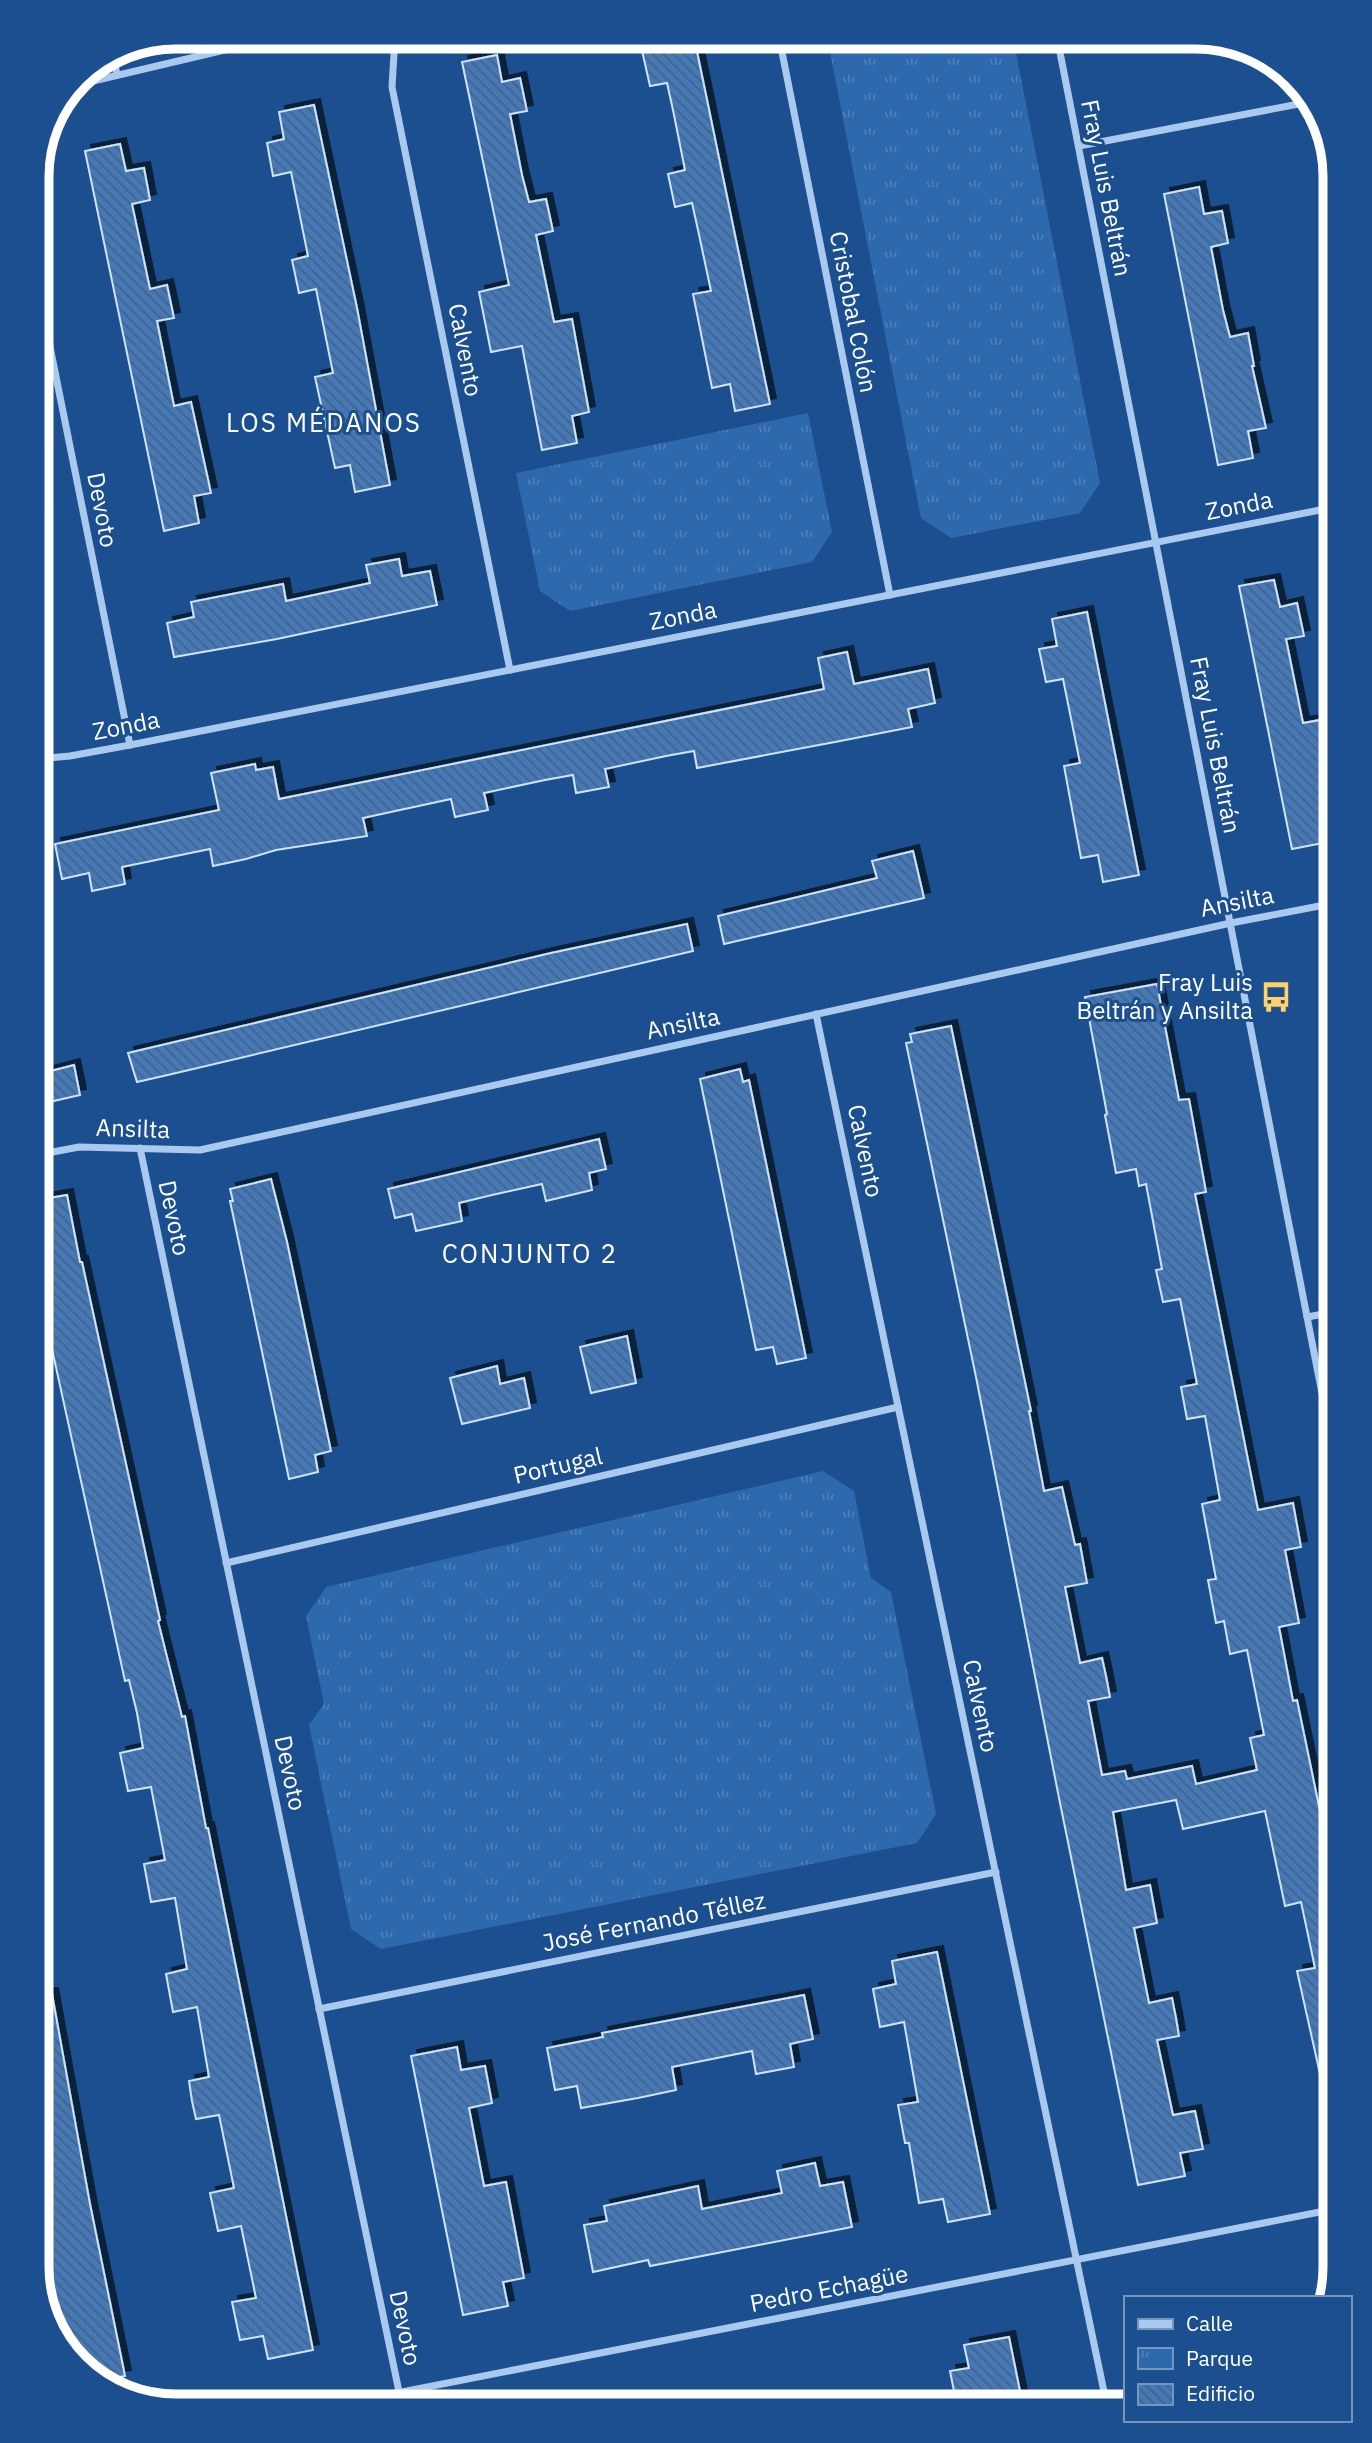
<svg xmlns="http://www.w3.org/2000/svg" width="1372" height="2443" viewBox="0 0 1372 2443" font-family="'IBM Plex Sans',sans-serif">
<defs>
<pattern id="park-tufts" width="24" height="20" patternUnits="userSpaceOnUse" patternTransform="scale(1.75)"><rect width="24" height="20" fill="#2e69ad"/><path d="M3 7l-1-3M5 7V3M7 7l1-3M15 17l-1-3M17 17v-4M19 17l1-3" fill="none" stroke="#4d80b9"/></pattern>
<pattern id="building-back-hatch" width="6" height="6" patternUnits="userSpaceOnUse" patternTransform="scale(1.75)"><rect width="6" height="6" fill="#4478b7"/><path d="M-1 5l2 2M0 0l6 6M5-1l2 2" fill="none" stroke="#486282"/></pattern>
<filter id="shadow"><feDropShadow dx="6" dy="-6" stdDeviation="0" flood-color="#0009"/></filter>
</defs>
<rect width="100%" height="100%" fill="#1b4f8f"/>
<g fill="url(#park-tufts)">
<path d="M827,37H1013L1100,483L1080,513L951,538L921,518Z"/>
<path d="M808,413L832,532L812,562L570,611L540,591L516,473Z"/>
<path d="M823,1471L854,1491L871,1578L891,1592L936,1814L917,1843L381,1949L351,1929L309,1725L324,1704L306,1616L326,1587Z"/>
</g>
<g fill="url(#building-back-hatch)" stroke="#cfe3fa" stroke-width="2" filter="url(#shadow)">
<path d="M639,37H694L770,404L735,411L730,384L712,388L693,294L711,291L698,230L692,203L675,207L668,174L685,170L673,110L667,83L650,86Z"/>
<path d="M497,55L502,82L520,78L527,111L510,114L522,175L529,202L546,199L553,231L536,235L554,322L572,319L589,412L572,416L577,443L542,450L522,346L491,352L479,292L509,285L462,62Z"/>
<path d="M314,105L357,308L390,485L355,492L350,465L335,468L315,377L333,373L316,289L299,293L292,260L308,256L291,172L273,176L267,143L284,139L279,112Z"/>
<path d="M120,144L126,171L144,168L150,200L132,204L150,289L167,285L174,318L157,321L174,406L191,402L211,493L194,496L199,523L164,531L85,151Z"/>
<path d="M1199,187L1204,214L1222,211L1228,243L1211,247L1223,310L1230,337L1248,333L1254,366H1252L1266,428L1248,431L1253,458L1218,465L1164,194Z"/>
<path d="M399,559L402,576L430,571L437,605L277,639L174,657L167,623L194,617L191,602L283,584L286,601L370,583L366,565Z"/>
<path d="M1274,580L1280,607L1297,603L1304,636L1286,639L1303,723L1320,720L1335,790V812L1322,815L1328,842L1292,849L1239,586Z"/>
<path d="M1087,612L1139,875L1103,882L1098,855L1081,858L1064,766L1080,763L1063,679L1046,682L1039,649L1057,646L1052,619Z"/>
<path d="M847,652L854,684L928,669L935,703L908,709L912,727L835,742L697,768L694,751L666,756L605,769L609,787L576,793L573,775L545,780L484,793L488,810L455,817L451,799L363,818L367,836L276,850L246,859L213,866L210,849L122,867L125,884L92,891L89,873L62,879L55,844L219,810L211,773L255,764L256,770L273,767L279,799L824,689L818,658Z"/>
<path d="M913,851L924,898L724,944L718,916L877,878L872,861Z"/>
<path d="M687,924L693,951L172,1074L137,1082L128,1053L551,953Z"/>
<path d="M1157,984L1179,1100L1189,1099L1206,1192L1195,1194L1258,1510L1293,1503L1301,1547L1285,1550L1299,1623L1279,1627L1293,1701L1297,1700L1335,1884V2082L1322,2083L1297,1971L1315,1968L1301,1902L1285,1906L1265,1811L1183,1829L1176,1800L1113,1812L1126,1890L1150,1885L1157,1923L1134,1928L1149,2003L1172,1998L1176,2018L1179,2036L1157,2040L1173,2115L1195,2111L1203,2149L1180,2153L1185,2176L1138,2185L1059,1798L976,1377L906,1043L912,1042L910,1034L951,1026L1031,1411H1029L1044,1491L1062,1487L1075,1545L1080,1544L1087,1583L1065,1587L1080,1663L1102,1658L1106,1676L1110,1697L1088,1701L1102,1775L1125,1771L1127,1779L1192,1766L1196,1784L1257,1770L1250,1738L1264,1735L1247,1650L1230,1654L1224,1621L1216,1623L1208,1580L1216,1579L1202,1504L1220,1500L1205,1416L1187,1419L1181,1387L1197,1384L1180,1299L1163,1302L1156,1270L1162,1269L1146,1184L1139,1186L1136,1169L1116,1173L1105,1115L1107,1114L1085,997Z"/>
<path d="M74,1065L80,1095L45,1103L39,1074Z"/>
<path d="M740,1069L743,1082L749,1080L806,1358L777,1364L773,1347L756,1350L700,1079Z"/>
<path d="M599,1139L606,1169L589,1173L592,1190L546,1201L542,1184L492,1195L459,1203L462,1221L416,1231L412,1214L395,1218L388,1189Z"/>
<path d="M271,1179L287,1242L331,1451L315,1455L318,1472L289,1479L230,1201H233L230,1189Z"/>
<path d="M67,1195L80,1262H82L160,1620L158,1621L182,1717L185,1716L206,1828H208L313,2350L268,2359L263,2336L240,2340L232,2302L256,2298L241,2226L218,2231L210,2193L234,2188L219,2115L196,2119L192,2101L189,2081L209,2077L197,2007L173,2012L166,1974L187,1969L175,1898L151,1902L144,1864L165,1860L151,1787L128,1791L120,1753L143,1748L137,1713L129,1680L125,1681L37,1281V1200Z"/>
<path d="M627,1336L636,1383L591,1393L580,1347Z"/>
<path d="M497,1366L500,1384L524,1378L530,1408L462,1424L450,1378Z"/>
<path d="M937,1952L990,2214L948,2222L943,2199L919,2203L909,2143H905L898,2105L918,2102L904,2022L880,2027L873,1989L896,1984L892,1961Z"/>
<path d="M52,1994L90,2204L125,2376L98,2381L75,2356L70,2330L55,2333L51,2328L37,2267V1995Z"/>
<path d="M804,1995L813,2039L790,2044L794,2067L756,2074L752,2051L672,2067L676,2090L638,2098L581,2108L577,2086L555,2090L547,2048L603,2037L602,2033Z"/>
<path d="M457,2047L461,2070L485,2066L492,2103L469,2108L484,2186L506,2182L524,2278L503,2282L508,2306L463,2315L411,2056Z"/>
<path d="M815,2163L820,2186L843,2182L852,2227L650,2266L648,2260L593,2272L584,2225L607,2221L604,2206L698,2186L702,2209L782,2193L777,2171Z"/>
<path d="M1009,2337L1023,2406H957L950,2371L969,2368L964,2345Z"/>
</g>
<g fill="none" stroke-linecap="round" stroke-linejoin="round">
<g stroke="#a9c9ee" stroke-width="7">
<path d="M395,37L392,87L510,670"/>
<path d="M779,37L890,595"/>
<path d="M1057,37L1335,1460"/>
<path d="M113,54L117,75"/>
<path d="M72,86L280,37"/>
<path d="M1079,146L1309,102"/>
<path d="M37,282L130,745"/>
<path d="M37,759L70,756L130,745L1335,507"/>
<path d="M816,1014L1107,2406"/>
<path d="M140,1148L402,2406"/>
<path d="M37,1155L79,1147L200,1150L1231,923L1335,903"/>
<path d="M1307,1317L1335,1312"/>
<path d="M226,1563L898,1407"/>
<path d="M319,2009L996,1872"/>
<path d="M330,2406L1335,2209"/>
</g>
</g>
<defs>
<symbol id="bus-bare" viewBox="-9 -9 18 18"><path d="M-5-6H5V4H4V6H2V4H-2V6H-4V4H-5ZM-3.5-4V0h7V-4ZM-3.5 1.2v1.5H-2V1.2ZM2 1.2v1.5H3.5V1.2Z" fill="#ffd166" stroke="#1b4f8f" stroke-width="2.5" paint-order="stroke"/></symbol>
</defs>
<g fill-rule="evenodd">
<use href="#bus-bare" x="1254" y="975" width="44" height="44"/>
</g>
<g text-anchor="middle" stroke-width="6" stroke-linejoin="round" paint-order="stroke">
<g font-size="24" fill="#fff" stroke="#1b4f8f">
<text transform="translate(1106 188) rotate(79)" y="8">Fray Luis Beltrán</text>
<text transform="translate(853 312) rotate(79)" y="8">Cristobal Colón</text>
<text transform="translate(465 350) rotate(79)" y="8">Calvento</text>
<text transform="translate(1239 506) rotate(-11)" y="8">Zonda</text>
<text transform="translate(102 510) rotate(79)" y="8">Devoto</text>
<text transform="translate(683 616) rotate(-11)" y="8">Zonda</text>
<text transform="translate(126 726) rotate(-11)" y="8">Zonda</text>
<text transform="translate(1215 745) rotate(79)" y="8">Fray Luis Beltrán</text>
<text transform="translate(1237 902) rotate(-11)" y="8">Ansilta</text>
<text transform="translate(683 1024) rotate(-12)" y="8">Ansilta</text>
<text transform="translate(133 1129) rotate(2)" y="8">Ansilta</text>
<text transform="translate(865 1151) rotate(78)" y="8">Calvento</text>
<text transform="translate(174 1218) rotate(78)" y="8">Devoto</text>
<text transform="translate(558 1466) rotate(-13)" y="8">Portugal</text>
<text transform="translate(980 1706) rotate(78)" y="8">Calvento</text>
<text transform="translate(290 1773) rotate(78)" y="8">Devoto</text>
<text transform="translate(654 1922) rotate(-11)" y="8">José Fernando Téllez</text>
<text transform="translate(829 2289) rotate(-11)" y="8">Pedro Echagüe</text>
<text transform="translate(405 2328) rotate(78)" y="8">Devoto</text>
</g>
<g font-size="24" fill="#fff" stroke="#1b4f8f" text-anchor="end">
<text x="1253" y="991">Fray Luis<tspan x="1253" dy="28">Beltrán y Ansilta</tspan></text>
</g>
<g font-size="26" letter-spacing="2" fill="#fff" stroke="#1b4f8f">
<text x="324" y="432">LOS MÉDANOS</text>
<text x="530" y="1263">CONJUNTO 2</text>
</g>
</g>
<path d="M0 0H1372V2443H0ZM176 49H1196A127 127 0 0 1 1323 176V2267A127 127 0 0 1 1196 2394H176A127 127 0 0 1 49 2267V176A127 127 0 0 1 176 49Z" fill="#1b4f8f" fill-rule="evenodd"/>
<path fill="none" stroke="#fff" stroke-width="9" d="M176 49H1196A127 127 0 0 1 1323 176V2267A127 127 0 0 1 1196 2394H176A127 127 0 0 1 49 2267V176A127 127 0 0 1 176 49Z"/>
<rect x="1124" y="2296" width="228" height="126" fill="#1b4f8f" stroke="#7695bc" stroke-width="2"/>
<rect x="1138" y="2319" width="35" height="10" fill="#a9c9ee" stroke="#7695bc" stroke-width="2"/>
<text x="1186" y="2331" font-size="21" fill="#ffffff">Calle</text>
<rect x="1138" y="2348" width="35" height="21" fill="url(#park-tufts)" stroke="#7695bc" stroke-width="2"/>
<text x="1186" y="2366" font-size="21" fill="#ffffff">Parque</text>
<rect x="1138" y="2384" width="35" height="21" fill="url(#building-back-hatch)" stroke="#7695bc" stroke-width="2"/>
<text x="1186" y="2401" font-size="21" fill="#ffffff">Edificio</text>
</svg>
